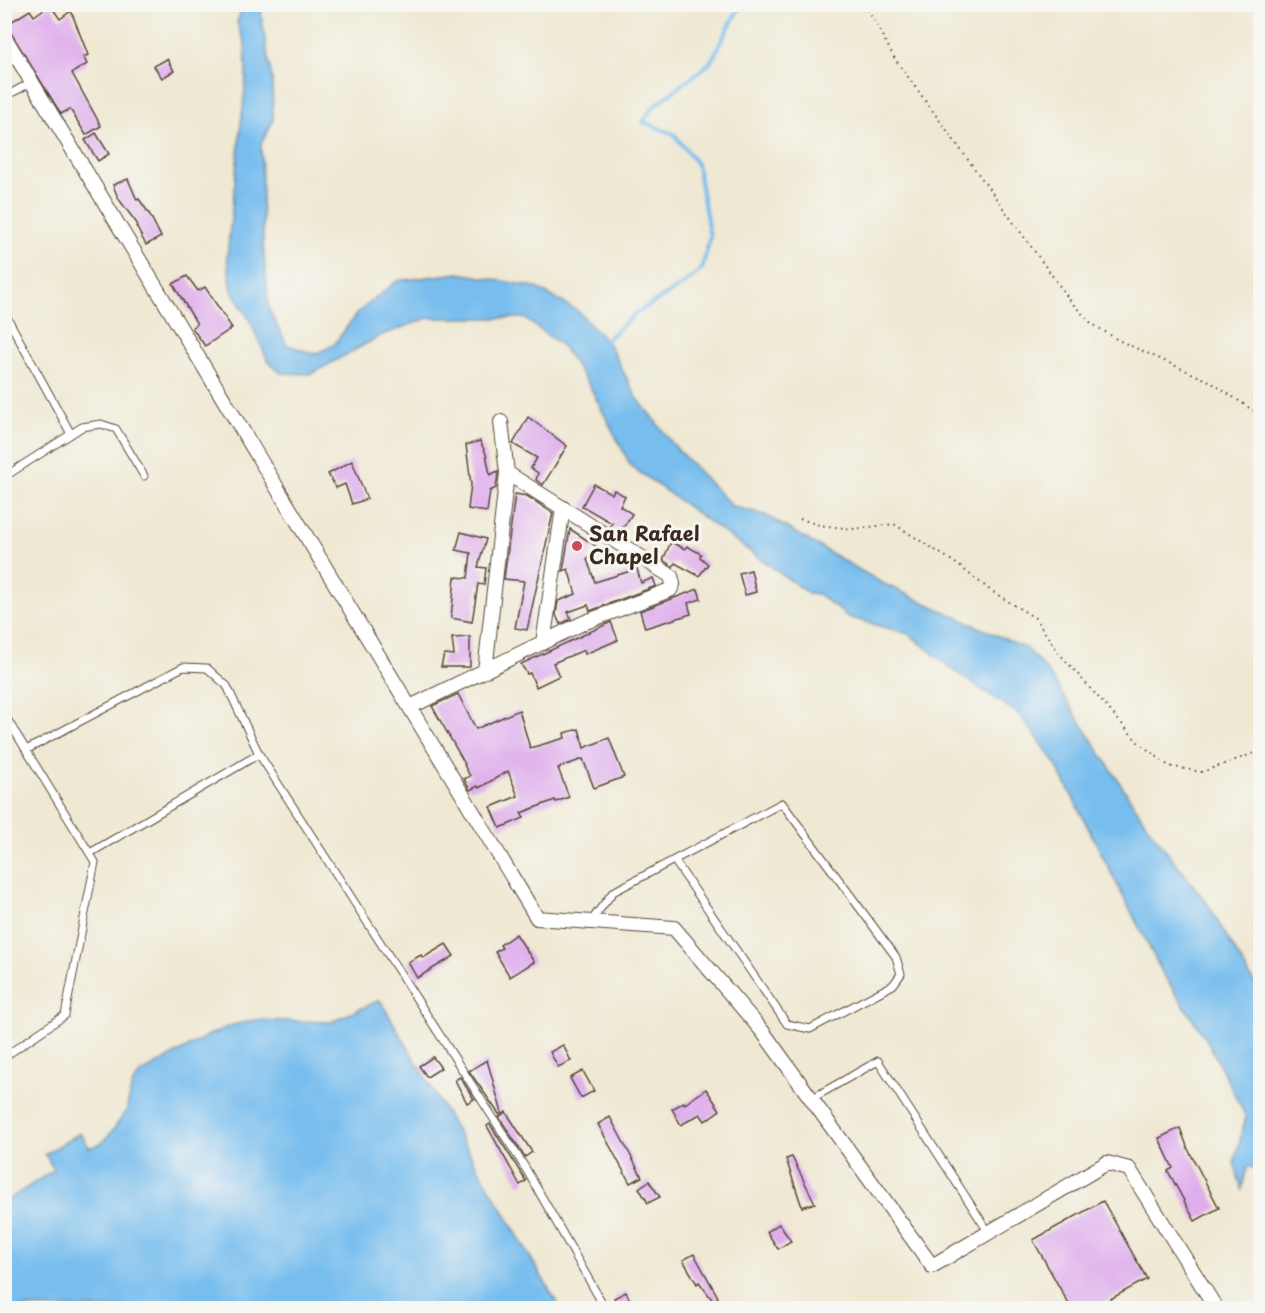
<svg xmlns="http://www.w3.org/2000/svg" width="1265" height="1313" viewBox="0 0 1265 1313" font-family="'Playpen Sans',sans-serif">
<rect width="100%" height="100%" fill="#f6f6f2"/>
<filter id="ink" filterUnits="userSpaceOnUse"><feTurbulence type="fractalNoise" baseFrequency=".0167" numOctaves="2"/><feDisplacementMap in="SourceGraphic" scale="12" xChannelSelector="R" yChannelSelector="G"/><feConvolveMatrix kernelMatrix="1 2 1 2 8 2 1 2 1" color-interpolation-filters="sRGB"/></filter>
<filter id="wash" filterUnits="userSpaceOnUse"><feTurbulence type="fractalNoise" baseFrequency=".008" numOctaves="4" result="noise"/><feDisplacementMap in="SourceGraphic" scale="24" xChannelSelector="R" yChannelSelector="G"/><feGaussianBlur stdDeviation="1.35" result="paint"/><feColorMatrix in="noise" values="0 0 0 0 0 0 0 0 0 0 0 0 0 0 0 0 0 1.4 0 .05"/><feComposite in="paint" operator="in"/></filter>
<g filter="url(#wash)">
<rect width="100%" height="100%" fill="#efe8d2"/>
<g fill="#77bdee" stroke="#597486" stroke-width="1.5">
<path d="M243,5H264L261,15L272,79L273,121L261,144L263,243L269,310L287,345L315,354L334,345L357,313L397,281L459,273L535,287L578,311L609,344L637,398L677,449L732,506L765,515L882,583L1027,649L1048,672L1151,831L1207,903L1260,993V1168L1247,1167L1242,1189L1234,1163L1246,1117L1208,1042L1163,974L1053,759L1020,715L957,673L909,634L848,617L818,594L808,593L631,466L589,385L562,346L524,318H428L382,335L311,374L281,373L268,361L249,319L232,291L227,257L246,77L245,44L237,23Z"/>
<path d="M380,1000L560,1308H5V1202L54,1170L45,1154L80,1133L90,1148L101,1143L110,1134L126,1112L132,1085L140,1074L209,1035L233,1025L255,1020L331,1022Z"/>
</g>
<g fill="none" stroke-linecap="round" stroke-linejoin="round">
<path stroke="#77bdee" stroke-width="4" d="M603,343L635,314L681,286L702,269L710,237L697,164L674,134L643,122L652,108L710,63L741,4"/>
</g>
<g id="blocks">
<g fill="#dfaeec">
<path d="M50,5L60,19L71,11L88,55L83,57L87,64L72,73L101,126L86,135L70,109L61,114L6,25L30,10L34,16Z"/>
<path d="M167,59L174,71L162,78L154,66Z"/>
<path d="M96,133L109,154L98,161L85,140Z"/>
<path d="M128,179L137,200L139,199L150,215L161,237L146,245L136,226L138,225L118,198L113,185Z"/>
<path d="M187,276L198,291L205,287L232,328L205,346L192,328L197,324L173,284Z"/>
<path d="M528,417L567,446L543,485L536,480L538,473L531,468L537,458L513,444Z"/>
<path d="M480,441L486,454L490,475L498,471V473L496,488L490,491L487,512L468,509L471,484L466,445Z"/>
<path d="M352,461L367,499L352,504L345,484L336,488L328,474Z"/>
<path d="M594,484L612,494L614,490L625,496L620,506L632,514L620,533L610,527L612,523L582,506Z"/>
<path d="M515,494L527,496L553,513L527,630L515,628L524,581L504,579Z"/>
<path d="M570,529L596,546L587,559L595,582L637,569L641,583L653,578L656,586L590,611L588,605L568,612L571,619L560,624L556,615L558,601L576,594L568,569L563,571Z"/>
<path d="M461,532L486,539L478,567L486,568L484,585L478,584L472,622L451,618L455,577L468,578L471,553L456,550Z"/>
<path d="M671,542L685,549L687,546L701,554L700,557L708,564L699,576L675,563L673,567L663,560Z"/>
<path d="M751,570L756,592L745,595L739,573Z"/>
<path d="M698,589L701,599L688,603L691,614L645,628L640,611Z"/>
<path d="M611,622L618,640L585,654L584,650L553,663L559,676L536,687L530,673L527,674L521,664Z"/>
<path d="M470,637V667H441L444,654L454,655L452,638Z"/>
<path d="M458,694L476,729L519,710L530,748L565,738L564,733L579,729L584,748L609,738L624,777L594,788L583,759L558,768L569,797L556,802L555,800L521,813L524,818L500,828L491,807L518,796L508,771L479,788L478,786L470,790L464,779L470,776L464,765L465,764L432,706Z"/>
<path d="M516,934L534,962L510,977L495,952L502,948L500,945Z"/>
<path d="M446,944L454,956L417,978L408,962L421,955L423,958Z"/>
<path d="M563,1045L571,1061L558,1067L550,1052Z"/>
<path d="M433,1057L441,1068L427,1077L419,1066Z"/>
<path d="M487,1060L502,1113L499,1114L469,1071Z"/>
<path d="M583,1071L594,1091L581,1098L570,1078Z"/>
<path d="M460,1077L474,1099L467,1103L455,1080Z"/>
<path d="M706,1089L720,1110L705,1121L700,1114L681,1125L672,1109L684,1102L685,1104Z"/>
<path d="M506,1112L532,1152L525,1157L499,1117Z"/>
<path d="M610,1117L642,1177L630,1183L598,1124Z"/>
<path d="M490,1124L526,1181L520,1185L487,1126Z"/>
<path d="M1180,1128L1188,1149L1219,1208L1195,1221L1168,1171L1173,1168L1159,1138Z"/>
<path d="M792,1157L815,1203L802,1207L786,1159Z"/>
<path d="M649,1181L660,1197L648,1203L639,1188Z"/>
<path d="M1103,1201L1147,1279L1094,1308H1071L1033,1240Z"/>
<path d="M779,1224L791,1241L778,1249L767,1232Z"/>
<path d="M694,1254L718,1297L713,1301L699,1282L697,1284L683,1260Z"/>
<path d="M626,1292L634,1308H619L614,1298Z"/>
</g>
</g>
</g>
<g filter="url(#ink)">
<use href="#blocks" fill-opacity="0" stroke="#564639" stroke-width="1.5"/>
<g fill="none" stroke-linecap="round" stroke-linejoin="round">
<defs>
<g id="service">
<path d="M4,97L32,82"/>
<path d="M4,312L71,434"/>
<path d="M4,477L82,427L101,424L116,429L144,476"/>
<path d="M4,714L95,862L65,1015L4,1057"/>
<path d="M26,750L183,667L207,668L227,686L259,754"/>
<path d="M90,853L259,754L526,1169L605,1308"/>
<path d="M591,921L613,892L782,803L896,957L901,974L893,985L810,1029L787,1024L674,860"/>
<path d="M811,1099L878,1061L989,1233"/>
</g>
<g id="minor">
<path d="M4,36L537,918L674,928L763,1032L932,1266L1107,1163L1129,1169L1216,1308"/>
<path d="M501,422L507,473"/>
<path d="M543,643L563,508"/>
<path d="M410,707L583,623L670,590L673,584L671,576L507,473L485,671"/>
</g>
</defs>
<use href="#service" stroke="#564639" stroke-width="9"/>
<use href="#minor" stroke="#564639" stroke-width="16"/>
<g stroke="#564639" stroke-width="2" stroke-dasharray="1.5 4.5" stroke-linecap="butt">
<path d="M865,4L895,59L1072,303L1091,323L1118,340L1209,381L1260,415"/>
<path d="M800,519L819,525L853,529L894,524L954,562L990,590L1035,618L1058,652L1138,742L1169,766L1202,772L1260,751"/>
</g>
<use href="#service" stroke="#fff" stroke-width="7"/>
<use href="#minor" stroke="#fff" stroke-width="14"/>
</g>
</g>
<circle fill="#d1495b" stroke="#f6f6f2" stroke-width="2" cx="577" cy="546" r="6"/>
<g text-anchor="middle" stroke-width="6" stroke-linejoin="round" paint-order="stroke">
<g font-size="20" font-weight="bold" fill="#3b2a1e" stroke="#f6f6f2" text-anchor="start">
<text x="589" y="541">San Rafael<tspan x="589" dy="23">Chapel</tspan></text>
</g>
</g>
<rect width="1265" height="1313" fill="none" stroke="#f6f6f2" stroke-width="24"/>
</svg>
